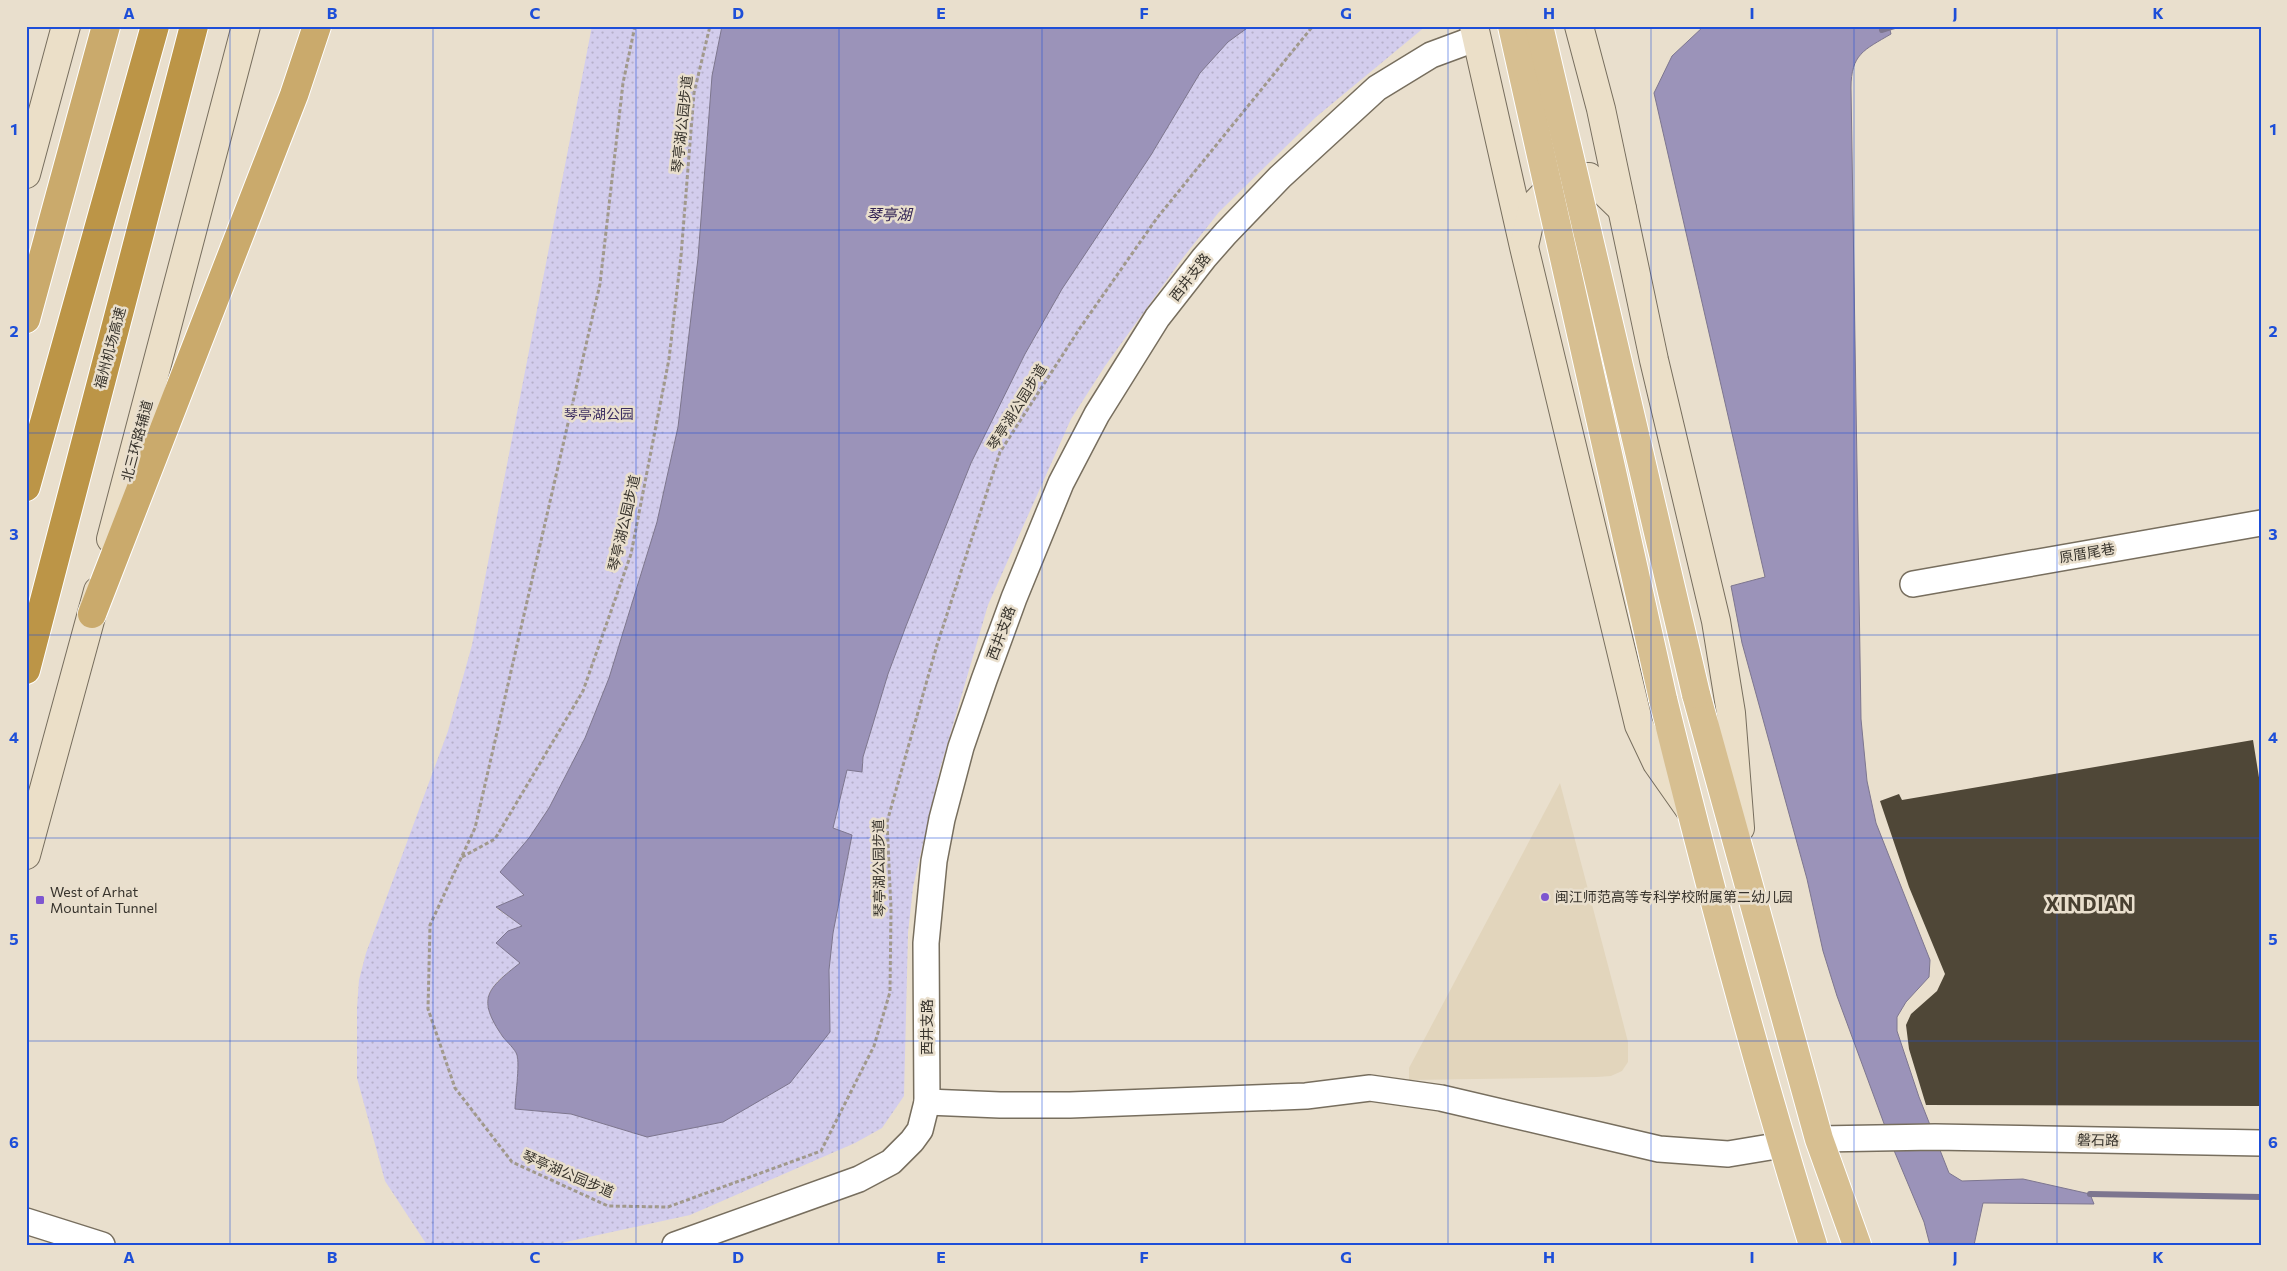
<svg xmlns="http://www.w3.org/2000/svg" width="2287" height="1271" viewBox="0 0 2287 1271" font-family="Commissioner,'Noto Sans SC',sans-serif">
<defs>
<pattern id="park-dots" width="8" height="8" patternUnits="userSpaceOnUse" patternTransform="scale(1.25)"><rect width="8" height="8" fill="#d3cded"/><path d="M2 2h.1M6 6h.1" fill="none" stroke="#b6b0cb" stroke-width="1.8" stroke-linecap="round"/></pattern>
</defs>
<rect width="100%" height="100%" fill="#e9dfcd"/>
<path fill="#e2d5bc" d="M1560,783L1620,1011L1628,1042V1062L1622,1071L1611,1076L1597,1077L1409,1080V1068Z"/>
<path fill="url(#park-dots)" d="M592,26H722L712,76L698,258L678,427L657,522L609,678L585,738L549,808L529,838L524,895L496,908L522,926L520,963C486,988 476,999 503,1037C507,1042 515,1049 517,1055C520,1064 515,1098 515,1109L571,1114L647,1137L829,970L833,933L852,836L833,828L847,769L862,772L863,757L888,674L906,626L971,463L1025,354L1062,289L1151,155L1200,73L1228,42L1250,26H1426L1316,117L1219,212L1182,259L1105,366L1071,419L988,605L940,769L913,887L908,933L904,1096L882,1128L855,1143L690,1215L552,1245H427L385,1181L357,1078V1008L359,980L366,953L448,731L472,645Z"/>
<g fill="#9b93b9" stroke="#7d768f">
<path d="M722,26H1250L1228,42L1200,73L1151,155L1062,289L1025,354L971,463L906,626L888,674L863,757L862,772L847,770L833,828L852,835L833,933L829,970L830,1032L790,1083L723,1122L647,1137L571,1114L515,1109C515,1098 520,1065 517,1055C515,1049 507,1042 503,1037C476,998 487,989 520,963L496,943L508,931L522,926L496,907L524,895L500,872L529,838L549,808L585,738L609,678L657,522L678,427L698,258L712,76Z"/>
<path d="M1704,26H1889L1891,34C1864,50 1851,54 1851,88L1861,719L1867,781L1876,823L1930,960L1929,977L1906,1002L1897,1017V1031L1919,1097L1949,1173L1962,1181L2023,1179L2090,1194L2094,1204L1983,1203L1974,1245H1930L1924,1222L1893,1148L1837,996L1823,951L1807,879L1742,643L1731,586L1765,577L1654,93L1672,56Z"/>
</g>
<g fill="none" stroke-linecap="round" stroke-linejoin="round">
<g stroke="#7d768f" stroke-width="6">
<path d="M1882,30L1895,26"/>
<path d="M2090,1194L2261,1197"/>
</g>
</g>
<path fill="#4f4737" d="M2253,740L2261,790V1106L1926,1105L1909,1049L1906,1025L1911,1014L1937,991L1945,974L1909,887L1880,801L1899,794L1902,800Z"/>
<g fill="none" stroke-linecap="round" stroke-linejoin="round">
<defs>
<g id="tertiary">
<path d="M1913,584L2261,523"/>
<path d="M927,1102L1000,1105H1070L1306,1096L1370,1088L1441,1098L1659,1149L1728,1154L1782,1145"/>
<path d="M1819,1139L1935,1137L2261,1143"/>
<path d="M26,1221L102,1245"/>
<path d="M675,1245L859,1179L891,1162L912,1141L920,1130L927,1102L926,943L934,861L942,819L961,747L984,680L1014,598L1061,483L1097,414L1157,318L1204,258L1226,233L1280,177L1377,88L1431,55L1477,38"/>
</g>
<g id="secondary">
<path d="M1474,26L1524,247L1639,725L1657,763L1690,810"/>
<path d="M1579,26L1601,109L1654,360L1716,621L1731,713L1740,828"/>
<path d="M26,174L66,26"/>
<path d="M1525,242L1533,206L1560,178L1589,177L1622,209"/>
<path d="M111,539L246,26"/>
<path d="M26,855L98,591"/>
</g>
<g id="primary">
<path d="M1696,694L1819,1139L1857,1245"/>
<path d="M1663,699C1708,882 1757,1065 1813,1245"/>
</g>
<g id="trunk">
<path d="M26,319L106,26"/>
<path d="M92,614L294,95L317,26"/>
</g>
<g id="motorway">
<path d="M26,487L155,26"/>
<path d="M26,670L194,26"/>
</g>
</defs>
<use href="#tertiary" stroke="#776e5e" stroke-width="28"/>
<use href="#secondary" stroke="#776e5e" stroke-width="30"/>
<use href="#primary" stroke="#fff" stroke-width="30"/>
<use href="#trunk" stroke="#fff" stroke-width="30"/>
<use href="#motorway" stroke="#fff" stroke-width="30"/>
<g stroke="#a1998c" stroke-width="3" stroke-dasharray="4 2.5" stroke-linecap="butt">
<path d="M635,26L623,83L600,284L475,828L430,925L428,1009L455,1088L512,1162L608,1206L668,1207L821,1151L874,1046L890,992L891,909L887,822L937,645L1000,452L1080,328L1157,218L1313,26"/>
<path d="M462,857L495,839L583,691L631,554L669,359L681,256L694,93L710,26"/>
</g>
<use href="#tertiary" stroke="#fff" stroke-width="25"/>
<use href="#secondary" stroke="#ebdfc8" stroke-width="28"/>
<use href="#primary" stroke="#d7bf91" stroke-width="28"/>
<use href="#trunk" stroke="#caaa6c" stroke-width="28"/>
<use href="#motorway" stroke="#bc9547" stroke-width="28"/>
<defs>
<g id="primary-bridge">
<path d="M1512,26L1663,699"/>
<path d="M1539,26L1696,694"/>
</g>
</defs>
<use href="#primary-bridge" stroke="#fff" stroke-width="30" stroke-linecap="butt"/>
<use href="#primary-bridge" stroke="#d7bf91" stroke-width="28"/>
</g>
<path fill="none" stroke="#1d4ed8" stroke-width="1" stroke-opacity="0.55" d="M230,26V1245M433,26V1245M636,26V1245M839,26V1245M1042,26V1245M1245,26V1245M1448,26V1245M1651,26V1245M1854,26V1245M2057,26V1245M26,230H2261M26,433H2261M26,635H2261M26,838H2261M26,1041H2261"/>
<g fill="#7d56d0" stroke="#e9dfcd" stroke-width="2">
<circle cx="1545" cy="897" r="5"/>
<rect x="35" y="895" width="10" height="10" rx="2.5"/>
</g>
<g text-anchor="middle" stroke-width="5" stroke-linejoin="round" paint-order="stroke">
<g font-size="14" fill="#37332c" stroke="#e9dfcd">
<text transform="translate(682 124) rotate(-84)" y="5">琴亭湖公园步道</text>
<text transform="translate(1190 277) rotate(-52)" y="5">西井支路</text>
<text transform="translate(110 348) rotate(-75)" y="5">福州机场高速</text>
<text transform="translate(1017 407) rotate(-58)" y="5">琴亭湖公园步道</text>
<text transform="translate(137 441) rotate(-75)" y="5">北三环路辅道</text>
<text transform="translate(624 523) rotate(-77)" y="5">琴亭湖公园步道</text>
<text transform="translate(2087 553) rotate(-10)" y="5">原厝尾巷</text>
<text transform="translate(1001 633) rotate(-70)" y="5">西井支路</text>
<text transform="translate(879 868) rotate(-91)" y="5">琴亭湖公园步道</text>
<text transform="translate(927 1027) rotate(-90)" y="5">西井支路</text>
<text transform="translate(2098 1140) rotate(1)" y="5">磐石路</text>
<text transform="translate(568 1174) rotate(23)" y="5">琴亭湖公园步道</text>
</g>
<g font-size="14" fill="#3e3062" stroke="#e9dfcd">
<text x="599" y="419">琴亭湖公园</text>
</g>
<g font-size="14" fill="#37332c" stroke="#e9dfcd" text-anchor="start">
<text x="50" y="897">West of Arhat<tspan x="50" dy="16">Mountain Tunnel</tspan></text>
<text x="1555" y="902">闽江师范高等专科学校附属第二幼儿园</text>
</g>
<g font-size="15" font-style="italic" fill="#322354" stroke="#e9dfcd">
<text x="889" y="220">琴亭湖</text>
</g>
<g font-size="19" font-weight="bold" letter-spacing="1" fill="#473f30" stroke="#e9dfcd">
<text x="2090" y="911">XINDIAN</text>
</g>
</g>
<rect width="2287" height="1271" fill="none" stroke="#e9dfcd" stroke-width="55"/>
<rect x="28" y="28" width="2232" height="1216" fill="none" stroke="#1d4ed8" stroke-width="2"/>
<g font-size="16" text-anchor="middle" font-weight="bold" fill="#1d4ed8">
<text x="129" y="19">A</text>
<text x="332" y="19">B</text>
<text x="535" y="19">C</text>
<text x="738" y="19">D</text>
<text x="941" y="19">E</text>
<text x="1144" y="19">F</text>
<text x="1346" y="19">G</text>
<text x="1549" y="19">H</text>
<text x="1752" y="19">I</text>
<text x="1955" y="19">J</text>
<text x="2158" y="19">K</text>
<text x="14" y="135">1</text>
<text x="2273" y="135">1</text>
<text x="14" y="337">2</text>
<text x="2273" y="337">2</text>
<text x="14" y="540">3</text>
<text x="2273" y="540">3</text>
<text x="14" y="743">4</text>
<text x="2273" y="743">4</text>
<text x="14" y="945">5</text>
<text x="2273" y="945">5</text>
<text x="14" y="1148">6</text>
<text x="2273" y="1148">6</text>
<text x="129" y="1263">A</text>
<text x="332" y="1263">B</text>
<text x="535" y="1263">C</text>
<text x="738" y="1263">D</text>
<text x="941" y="1263">E</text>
<text x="1144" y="1263">F</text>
<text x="1346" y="1263">G</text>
<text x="1549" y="1263">H</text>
<text x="1752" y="1263">I</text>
<text x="1955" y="1263">J</text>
<text x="2158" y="1263">K</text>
</g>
</svg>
